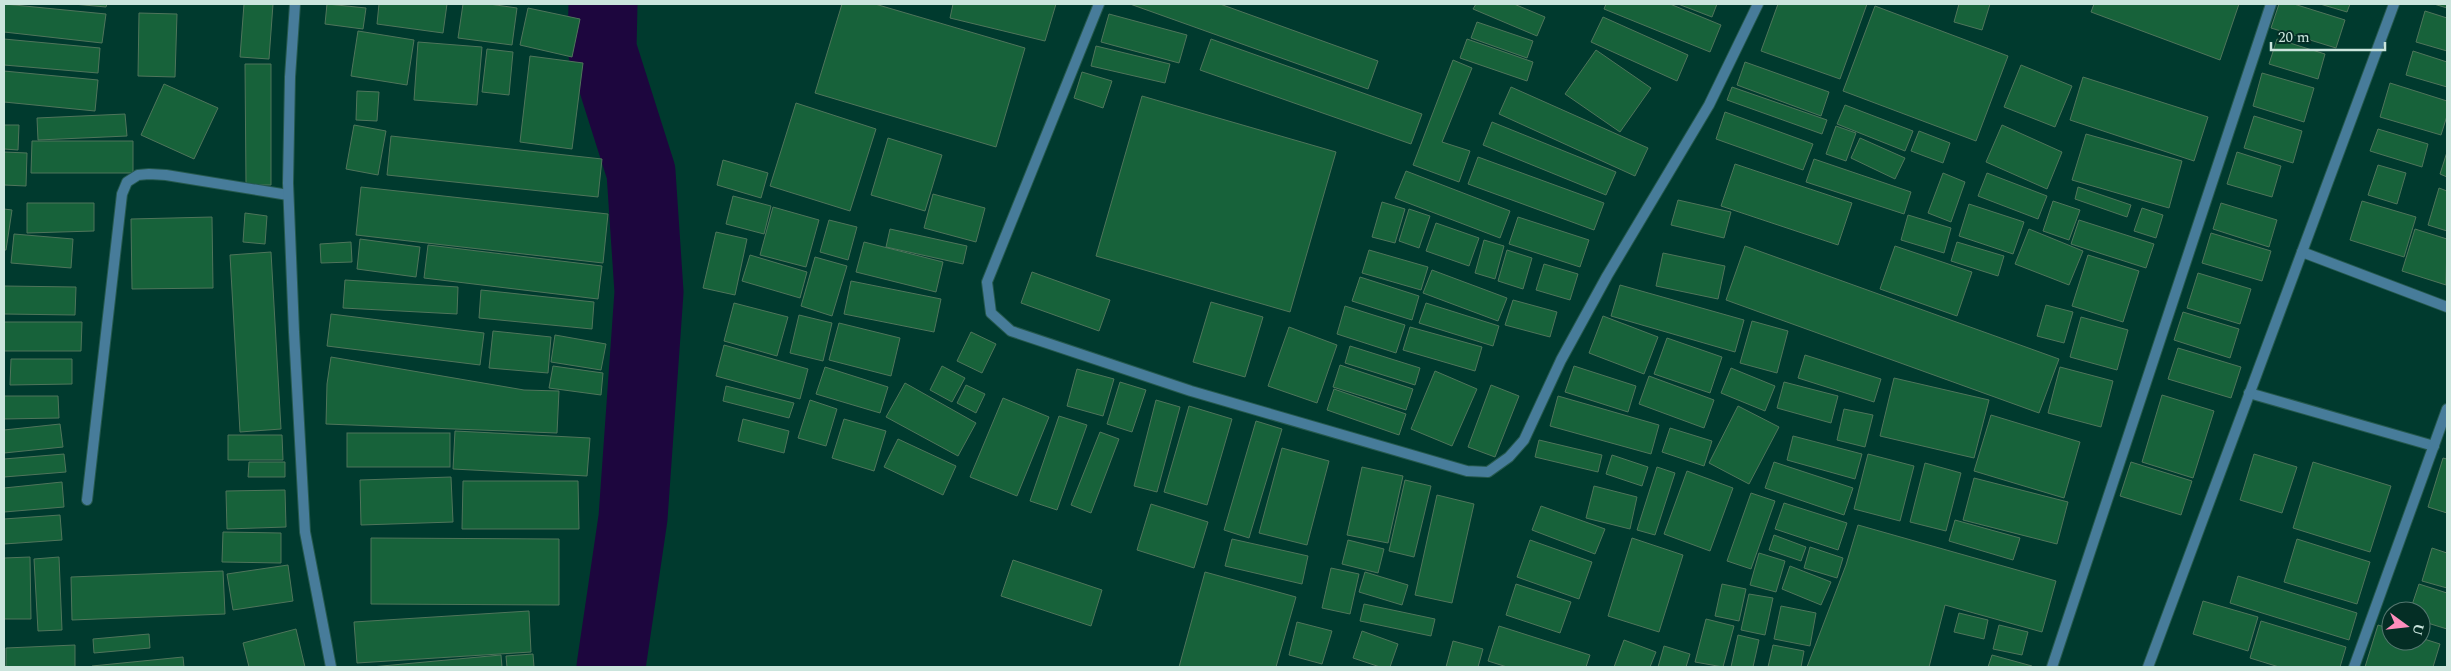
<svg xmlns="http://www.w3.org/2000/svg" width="2451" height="671" viewBox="0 0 2451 671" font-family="Spectral,serif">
<rect width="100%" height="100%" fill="#003a2e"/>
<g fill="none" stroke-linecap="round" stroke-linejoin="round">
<path stroke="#1d063e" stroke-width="69" d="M603,4L602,49L641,172L649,292L633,518L611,667"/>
</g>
<g fill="#17623a" stroke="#4f755b">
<path d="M4,4L106,14L102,43L4,32Z"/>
<path d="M73,4H107L106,7Z"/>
<path d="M244,4H273L269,59L240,57Z"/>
<path d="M327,4L366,8L363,29L325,24Z"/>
<path d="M379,4H447L443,33L377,24Z"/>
<path d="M463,4H489L517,8L512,45L458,38Z"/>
<path d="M842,4H875L1025,48L996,147L815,93Z"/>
<path d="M953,4H1056L1045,41L950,18Z"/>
<path d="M1130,4H1220L1378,61L1368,89Z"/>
<path d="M1476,4H1514L1545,17L1537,36L1473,9Z"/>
<path d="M1606,4H1670L1721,25L1710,52L1604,9Z"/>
<path d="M1678,4H1717L1712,17Z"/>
<path d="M1778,4H1867L1840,79L1761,51Z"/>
<path d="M1959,4H1990L1982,30L1954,22Z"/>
<path d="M2094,4H2239L2220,60L2091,12Z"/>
<path d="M2279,4H2294L2345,20L2336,48L2271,28Z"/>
<path d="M2320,4H2350L2347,12Z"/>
<path d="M2434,4H2447V8Z"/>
<path d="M1875,6L2008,56L1976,141L1843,91Z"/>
<path d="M528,8L580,19L572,57L520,45Z"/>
<path d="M2425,11L2447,18V51L2416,42Z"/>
<path d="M139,13L177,14L175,77L138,76Z"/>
<path d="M1109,14L1187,35L1179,63L1101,42Z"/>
<path d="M1603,17L1688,55L1677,81L1591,42Z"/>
<path d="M1477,22L1533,41L1527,58L1471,38Z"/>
<path d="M358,31L414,40L407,85L351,76Z"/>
<path d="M4,39L100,48L98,73L4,65Z"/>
<path d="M1211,39L1422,114L1411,144L1200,70Z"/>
<path d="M1467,39L1533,62L1527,81L1460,58Z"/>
<path d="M2277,39L2325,54L2318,79L2269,64Z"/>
<path d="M418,42L482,47L477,105L414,100Z"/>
<path d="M1096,46L1170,64L1165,83L1091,66Z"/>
<path d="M487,49L513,52L509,95L482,92Z"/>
<path d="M1596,50L1651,88L1620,132L1565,94Z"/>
<path d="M2413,51L2447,62V87L2406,75Z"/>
<path d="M530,56L583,63L572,149L520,142Z"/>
<path d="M1453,60L1472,68L1442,142L1470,151L1459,182L1413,165Z"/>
<path d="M1745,62L1829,92L1821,116L1737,85Z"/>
<path d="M245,64H271V185H246Z"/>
<path d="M2021,65L2072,86L2055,127L2004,107Z"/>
<path d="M4,71L98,80L95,111L4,102Z"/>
<path d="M1082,72L1112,81L1103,108L1074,98Z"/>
<path d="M2262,73L2314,88L2304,122L2253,106Z"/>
<path d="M2083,77L2208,117L2194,161L2070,120Z"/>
<path d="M2390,83L2447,101V116L2441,135L2380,117Z"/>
<path d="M164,84L218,108L194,159L141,135Z"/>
<path d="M1511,87L1648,148L1635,176L1499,114Z"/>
<path d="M1732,87L1827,120L1822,134L1727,100Z"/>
<path d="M357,91L379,92L377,121L356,120Z"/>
<path d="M1142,96L1336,152L1290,312L1096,256Z"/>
<path d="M796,103L876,129L850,211L770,186Z"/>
<path d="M1845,105L1913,131L1905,151L1837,124Z"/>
<path d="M1725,112L1813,144L1803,170L1716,139Z"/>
<path d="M125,114L127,136L38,140L37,118Z"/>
<path d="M2254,116L2302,131L2293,163L2244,148Z"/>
<path d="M1492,122L1616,172L1606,195L1483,145Z"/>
<path d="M4,125H19L18,150L4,149Z"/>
<path d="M354,125L386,131L378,175L346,169Z"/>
<path d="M2002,125L2062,152L2047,189L1986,162Z"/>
<path d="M1836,126L1856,133L1846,161L1826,154Z"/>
<path d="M2378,129L2428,144L2422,167L2370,151Z"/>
<path d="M1919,131L1950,143L1943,163L1911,151Z"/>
<path d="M2086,134L2182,161L2169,208L2072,180Z"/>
<path d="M391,136L602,159L598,197L387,175Z"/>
<path d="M888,138L942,155L925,211L871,195Z"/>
<path d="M1860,138L1905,158L1895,179L1851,158Z"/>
<path d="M32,141H133V173H31Z"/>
<path d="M4,152L27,153L26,186L4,185Z"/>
<path d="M2237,152L2281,166L2272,197L2227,184Z"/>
<path d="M2447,152V177L2440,174Z"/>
<path d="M1478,157L1604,203L1594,230L1468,184Z"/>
<path d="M1814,159L1911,192L1904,214L1806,182Z"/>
<path d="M723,160L768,173L761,198L717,185Z"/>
<path d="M1735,164L1852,203L1838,245L1721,206Z"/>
<path d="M2378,165L2406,173L2397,204L2368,195Z"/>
<path d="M1406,171L1510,211L1500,238L1395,198Z"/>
<path d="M1943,173L1965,182L1951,222L1928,213Z"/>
<path d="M1987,173L2047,196L2038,219L1978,196Z"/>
<path d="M361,187L608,214L603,263L356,235Z"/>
<path d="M2078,187L2131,205L2127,217L2075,199Z"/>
<path d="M2439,188L2447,191V231L2428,225Z"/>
<path d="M933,194L985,208L976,242L924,228Z"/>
<path d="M733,196L771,206L764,234L726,224Z"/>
<path d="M1678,200L1731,212L1724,238L1671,225Z"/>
<path d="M2053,201L2080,210L2069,240L2043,231Z"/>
<path d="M2362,201L2416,217L2404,257L2350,240Z"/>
<path d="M1382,202L1405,209L1395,243L1372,237Z"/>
<path d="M27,203H94V231L27,233Z"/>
<path d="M2221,203L2277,220L2269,247L2213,229Z"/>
<path d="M1969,204L2024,222L2013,254L1959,236Z"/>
<path d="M773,207L819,220L806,267L760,255Z"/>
<path d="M2142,208L2163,215L2156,238L2134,231Z"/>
<path d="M4,209L12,210L6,250H4Z"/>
<path d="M1409,209L1430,216L1419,248L1399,241Z"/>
<path d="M245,213L267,216L265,244L243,242Z"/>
<path d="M1908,215L1951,228L1944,253L1901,240Z"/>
<path d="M212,217L213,288L132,289L131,219Z"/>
<path d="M1518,217L1589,240L1580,267L1509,244Z"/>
<path d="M829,220L857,227L848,260L820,252Z"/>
<path d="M2079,220L2154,244L2146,268L2071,244Z"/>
<path d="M1436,223L1479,238L1469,266L1426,251Z"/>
<path d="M890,229L967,246L963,264L886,247Z"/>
<path d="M2029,229L2083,251L2069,285L2015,264Z"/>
<path d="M2415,229L2447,239L2446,285L2402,271Z"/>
<path d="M716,232L747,239L735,295L703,288Z"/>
<path d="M2211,233L2271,251L2262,281L2202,263Z"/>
<path d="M14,234L73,239L71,268L11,263Z"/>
<path d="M360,239L420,247L416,277L357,269Z"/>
<path d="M1484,240L1504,246L1495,279L1475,273Z"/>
<path d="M351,242L352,262L321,263L320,244Z"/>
<path d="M864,242L943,262L936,292L856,272Z"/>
<path d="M1957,242L2004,256L1998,276L1951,261Z"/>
<path d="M428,245L602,266L598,299L424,278Z"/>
<path d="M1745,246L2059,359L2039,413L1726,300Z"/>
<path d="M1895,246L1972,272L1957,316L1880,289Z"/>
<path d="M1369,250L1428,267L1421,290L1362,273Z"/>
<path d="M1507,250L1532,258L1523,289L1498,281Z"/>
<path d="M271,252L281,429L240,432L230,255Z"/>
<path d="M1663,253L1725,266L1718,299L1656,286Z"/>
<path d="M750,255L807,272L800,298L742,281Z"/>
<path d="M2088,255L2139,271L2123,322L2072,306Z"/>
<path d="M815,257L847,266L832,316L801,306Z"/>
<path d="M1544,264L1578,274L1570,300L1536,290Z"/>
<path d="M1432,270L1507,298L1498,321L1423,293Z"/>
<path d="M1032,272L1110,300L1099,331L1021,303Z"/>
<path d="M2198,273L2251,289L2240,324L2187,308Z"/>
<path d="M1360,277L1419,296L1412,320L1352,301Z"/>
<path d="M345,280L458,287L457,314L343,308Z"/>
<path d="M851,281L941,299L934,332L844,314Z"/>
<path d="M1620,285L1744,320L1735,352L1611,316Z"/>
<path d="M4,286L76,287L75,315L4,314Z"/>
<path d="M481,290L594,302L592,329L479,318Z"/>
<path d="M1513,300L1557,312L1550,337L1505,325Z"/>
<path d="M1211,302L1263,317L1245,377L1193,362Z"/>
<path d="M734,303L788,317L777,356L724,341Z"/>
<path d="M1426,303L1499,326L1493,346L1419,323Z"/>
<path d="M2046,305L2073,312L2064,343L2037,336Z"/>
<path d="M1345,306L1405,325L1396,353L1337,334Z"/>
<path d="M2183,312L2239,329L2230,358L2174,340Z"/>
<path d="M331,314L484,333L480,365L327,346Z"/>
<path d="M799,315L832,323L823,361L790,353Z"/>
<path d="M1603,316L1658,337L1644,374L1589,353Z"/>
<path d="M2081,317L2128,330L2117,370L2070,357Z"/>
<path d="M1752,321L1788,331L1777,373L1740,363Z"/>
<path d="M4,322H82L81,351H4Z"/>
<path d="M839,323L900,338L891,376L829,360Z"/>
<path d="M1289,327L1337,345L1317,403L1268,386Z"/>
<path d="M1410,327L1482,347L1475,371L1403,350Z"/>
<path d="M493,331L551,337L548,373L489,368Z"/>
<path d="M971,332L996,344L982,373L957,361Z"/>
<path d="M555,335L606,344L601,370L551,362Z"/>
<path d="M1667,338L1722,357L1710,393L1654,374Z"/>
<path d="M724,345L808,369L800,399L716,376Z"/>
<path d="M1350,346L1420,368L1415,385L1345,363Z"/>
<path d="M2178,348L2241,367L2231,398L2168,379Z"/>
<path d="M1805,355L1881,379L1874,402L1798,378Z"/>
<path d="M331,357L524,390L559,391L557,433L326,424L327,384Z"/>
<path d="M11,359H72V384L10,385Z"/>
<path d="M1340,365L1413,389L1406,410L1333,387Z"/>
<path d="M553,366L603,373L601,395L549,388Z"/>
<path d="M942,366L965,378L952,402L930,390Z"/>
<path d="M1574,366L1636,386L1628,412L1565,392Z"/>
<path d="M825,367L888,387L880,413L816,394Z"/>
<path d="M2060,367L2113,381L2101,427L2048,413Z"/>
<path d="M1731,368L1775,386L1765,411L1721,393Z"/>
<path d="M1077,369L1114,379L1103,416L1067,406Z"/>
<path d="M1435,371L1477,389L1452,446L1411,429Z"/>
<path d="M1649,376L1714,400L1704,428L1639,404Z"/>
<path d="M1894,378L1989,400L1974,458L1880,436Z"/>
<path d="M1120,382L1146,390L1132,432L1107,424Z"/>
<path d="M1784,382L1838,396L1831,423L1777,408Z"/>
<path d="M905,383L976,423L958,456L886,417Z"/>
<path d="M966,385L985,394L976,413L957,403Z"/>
<path d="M1491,385L1519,396L1495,457L1468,447Z"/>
<path d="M726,386L794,403L789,418L723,401Z"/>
<path d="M1334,389L1406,414L1399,435L1327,410Z"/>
<path d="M2162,395L2214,411L2193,478L2142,462Z"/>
<path d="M4,396H58L59,418L4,419Z"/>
<path d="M1558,396L1659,425L1651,454L1550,426Z"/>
<path d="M1003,398L1049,417L1017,496L970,477Z"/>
<path d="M810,400L837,409L826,446L798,438Z"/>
<path d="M1156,400L1180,407L1157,492L1134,486Z"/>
<path d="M1189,406L1232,419L1207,505L1164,492Z"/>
<path d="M1738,406L1779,427L1749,484L1709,463Z"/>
<path d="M1844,409L1873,415L1865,447L1837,440Z"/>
<path d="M1991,415L2080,442L2064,498L1974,471Z"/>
<path d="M1059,416L1087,425L1057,510L1030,501Z"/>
<path d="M743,419L789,431L784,453L738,441Z"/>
<path d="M844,419L886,431L874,471L832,458Z"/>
<path d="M1256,421L1282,429L1249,538L1224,530Z"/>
<path d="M60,424L63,447L4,453V430Z"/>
<path d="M1670,428L1712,441L1704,466L1662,452Z"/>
<path d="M455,431L590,438L587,476L453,469Z"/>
<path d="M1100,432L1119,439L1091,513L1071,505Z"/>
<rect x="347" y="433" width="103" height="34"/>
<path d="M228,435H282L283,460H228Z"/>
<path d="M1793,436L1862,454L1855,479L1787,460Z"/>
<path d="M898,439L956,466L943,495L884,467Z"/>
<path d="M1539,440L1602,455L1598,472L1535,457Z"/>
<path d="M1282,448L1329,461L1307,545L1259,533Z"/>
<path d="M64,454L66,472L4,477V459Z"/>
<path d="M1868,454L1914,466L1900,521L1854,509Z"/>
<path d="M2254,454L2297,467L2282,513L2240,500Z"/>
<path d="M1612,455L1648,467L1642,486L1606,474Z"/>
<path d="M2443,458L2447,459V513L2428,507Z"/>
<path d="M249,462H285V477H248Z"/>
<path d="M1774,462L1853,488L1844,515L1765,488Z"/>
<path d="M2131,462L2192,481L2181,515L2120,496Z"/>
<path d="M2313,462L2391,486L2370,552L2293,528Z"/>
<path d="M1925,463L1961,473L1946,531L1910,522Z"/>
<path d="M1362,467L1403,476L1388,543L1347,535Z"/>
<path d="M1657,467L1675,473L1655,535L1637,530Z"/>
<path d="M1687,471L1733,488L1710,551L1664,534Z"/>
<path d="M451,477L453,522L361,525L360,480Z"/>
<path d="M1974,478L2068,502L2057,544L1963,520Z"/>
<path d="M1405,480L1431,486L1414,557L1389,551Z"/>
<path d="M463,481H578L579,529H462Z"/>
<path d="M62,482L64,507L4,512V488Z"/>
<path d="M1594,486L1637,497L1630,529L1586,518Z"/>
<path d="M285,490L286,527L227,529L226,491Z"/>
<path d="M1751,493L1775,501L1751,569L1727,561Z"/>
<path d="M1437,495L1474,504L1452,603L1415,595Z"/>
<path d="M1784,503L1847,523L1838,550L1775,529Z"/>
<path d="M1151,504L1208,522L1194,568L1137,550Z"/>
<path d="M1541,506L1605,529L1595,554L1532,530Z"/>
<path d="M60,515L62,540L4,544V519Z"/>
<path d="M1955,520L2020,538L2013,560L1949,541Z"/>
<path d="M1858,525L2056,581L2042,632L1945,605L1929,667H1807L1846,565Z"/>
<path d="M223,532L281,533V563L222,562Z"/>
<path d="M1774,535L1806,547L1801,561L1769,550Z"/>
<path d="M371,538L559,539V605L371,604Z"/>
<path d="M1632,538L1683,555L1659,632L1608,616Z"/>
<path d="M1232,539L1308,556L1302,584L1225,566Z"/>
<path d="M2297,539L2370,562L2357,604L2284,582Z"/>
<path d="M1348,540L1384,549L1378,573L1342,564Z"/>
<path d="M1530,540L1592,562L1579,599L1517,577Z"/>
<path d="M1810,547L1843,558L1837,578L1804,568Z"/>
<path d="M2432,548L2447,553V588L2422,581Z"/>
<path d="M1759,553L1785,561L1776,592L1750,585Z"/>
<path d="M30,557L31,619H4V558Z"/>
<path d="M59,557L62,630L38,631L34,559Z"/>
<path d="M1013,560L1102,590L1091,626L1001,596Z"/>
<path d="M288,565L293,601L233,610L227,574Z"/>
<path d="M1790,566L1831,582L1821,605L1782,589Z"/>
<path d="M1331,568L1359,574L1350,614L1322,608Z"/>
<path d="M223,571L225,614L72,620L71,577Z"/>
<path d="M1205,572L1296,597L1276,667H1179Z"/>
<path d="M1365,572L1408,585L1402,605L1359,592Z"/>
<path d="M2238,576L2357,613L2349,640L2230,603Z"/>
<path d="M1516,584L1571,602L1560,633L1506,615Z"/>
<path d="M1722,584L1746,589L1739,621L1715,616Z"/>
<path d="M2419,584L2447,593V629L2421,621V611H2410Z"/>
<path d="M1749,594L1773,598L1765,635L1741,630Z"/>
<path d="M2203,601L2258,617L2248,651L2193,634Z"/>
<path d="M1364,604L1435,619L1431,636L1360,621Z"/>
<path d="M1781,606L1816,613L1810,646L1774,639Z"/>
<path d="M529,611L531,652L357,663L354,622Z"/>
<path d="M1959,613L1988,620L1984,639L1954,632Z"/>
<path d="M1706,619L1734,626L1723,667L1695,662Z"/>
<path d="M2261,621L2346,647L2340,667H2279L2250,658Z"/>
<path d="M1297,622L1332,631L1322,664L1289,655Z"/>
<path d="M1999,625L2028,632L2022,655L1993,649Z"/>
<path d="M2378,625L2391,629V641H2421V638L2440,644L2433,667H2365Z"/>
<path d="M1499,626L1590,655L1586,667H1507L1488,661Z"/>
<path d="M296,629L305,667H249L243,643Z"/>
<path d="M1362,631L1398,644L1390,667H1380L1353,658Z"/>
<path d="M149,634L150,648L94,653L93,639Z"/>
<path d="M1738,635L1759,640L1753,667H1731Z"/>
<path d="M1624,640L1656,652L1650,667H1614Z"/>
<path d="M1453,641L1483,649L1478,667H1446Z"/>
<path d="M75,645V667H6V648Z"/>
<path d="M1773,645L1804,651L1801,667H1768Z"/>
<path d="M1664,646L1690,654L1686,667H1658Z"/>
<path d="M533,654L534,667H507L506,656Z"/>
<path d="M501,655L502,667H371Z"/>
<path d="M1992,655L2032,666V667H1988Z"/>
<path d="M183,657L184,667H92V666Z"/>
</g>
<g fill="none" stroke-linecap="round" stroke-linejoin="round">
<defs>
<g id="minor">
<path d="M1099,4L987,282L991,313L1011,331L1191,391L1467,471L1488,472L1509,457L1524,440L1561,360L1607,276L1709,105L1758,4"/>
<path d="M2302,252L2447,307"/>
<path d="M2249,393L2434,446"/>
<path d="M87,500L122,194L127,182L138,175L149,174L166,175L288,195"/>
<path d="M2052,667L2271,4"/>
<path d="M2148,667L2394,4"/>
<path d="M2354,667L2447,409"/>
</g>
<path id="tertiary" d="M295,4L290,77L288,183L294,332L305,532L331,667"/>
</defs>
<use href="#minor" stroke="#25594e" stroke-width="12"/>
<use href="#tertiary" stroke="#25594e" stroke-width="12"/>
<use href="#minor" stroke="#477c9a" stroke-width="10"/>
<use href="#tertiary" stroke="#477c9a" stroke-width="10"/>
</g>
<rect width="2451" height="671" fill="none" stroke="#cbe5dd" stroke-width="10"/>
<g transform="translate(2406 626) rotate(105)"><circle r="24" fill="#042e25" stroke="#54776f"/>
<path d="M0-4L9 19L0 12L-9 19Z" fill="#fe8ebd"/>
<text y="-8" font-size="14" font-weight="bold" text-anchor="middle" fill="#cbe5dd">U</text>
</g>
<path d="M2271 42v8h114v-8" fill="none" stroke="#cbe5dd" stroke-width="2.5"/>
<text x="2278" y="42" font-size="15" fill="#cbe5dd" stroke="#042e25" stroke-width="4" paint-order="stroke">20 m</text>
</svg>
